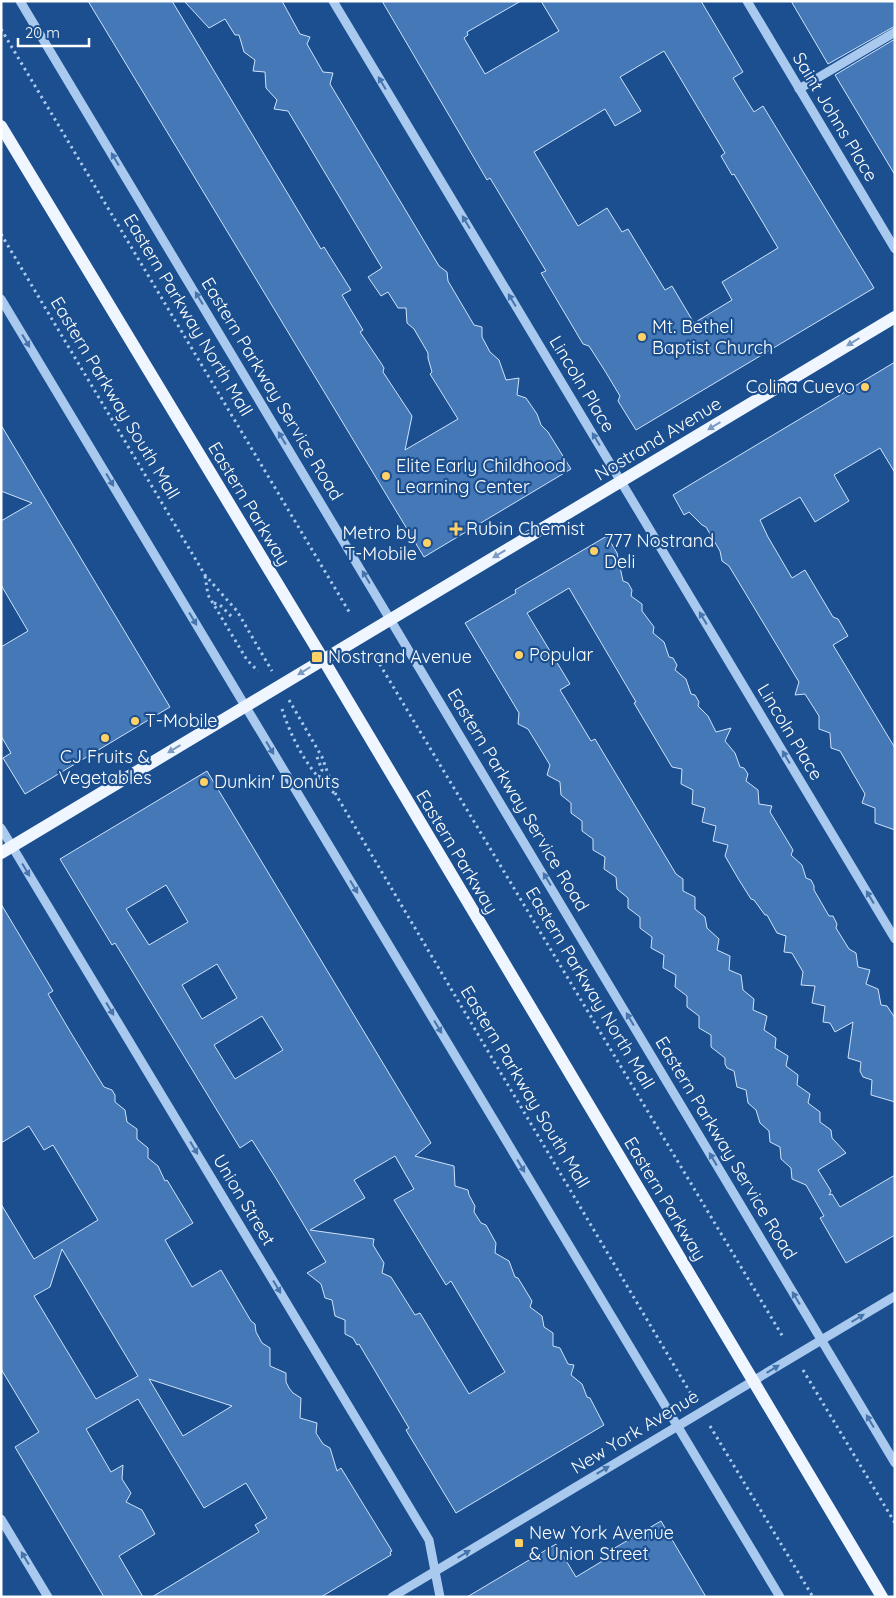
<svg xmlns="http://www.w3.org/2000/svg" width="896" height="1598" viewBox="0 0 896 1598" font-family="Quicksand,sans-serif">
<rect width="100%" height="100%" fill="#1b4f8f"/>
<g fill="#4478b7" stroke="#cfe3fa" fill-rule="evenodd">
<path d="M88,1H172L321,249L324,247L351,290L342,295L363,330L360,332L381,363L384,368L383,372L412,416L405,450L458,419L430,374L432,372L428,358V353L414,329L407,323L406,308H398L388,292L381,296L368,277L382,268L288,111L274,109L277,100L266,88L265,72L253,71L255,60L244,52L239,35H235L225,19L209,28L184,1H282L300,34L310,37L307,44L323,72L333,73L330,84L439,266L447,272L448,281L474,325L482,327V337L490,352L499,360L506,380L519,378L517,395L526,398L537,414L541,425L548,432L571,469L424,557Z"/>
<path d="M382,1H521L467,32L468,35L464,38L485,74L559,31L541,1H701L743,72L733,78L744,96L754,112L763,106L874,288L636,430L618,401L620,396L605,371L589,346L583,344L541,273L546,271L490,178L487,180ZM664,51L725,153L721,156L732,175L734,174L778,248L722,282L732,300L694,323L672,286L665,290L628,229L622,232L607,208L578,226L534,152L605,109L615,126L641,111L620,77Z"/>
<path d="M791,1H895V26L828,64Z"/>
<path d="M895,39V175L835,75Z"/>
<path d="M895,362V473L880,448L834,475L849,501L815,522L800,497L760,520L768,537L792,578L805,570L833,617L838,619L848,636L833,645L895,748V830L875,823V808L862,803L865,794L840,751L831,748L830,733L819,729V716L805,694L795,695L799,682L729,566L722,561L720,551L706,527L702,525L689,512L684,515L673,495Z"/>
<path d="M1,425L170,707L25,794L3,758L11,753L1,736V647L28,631L1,585V521L32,503L1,491Z"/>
<path d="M607,536L617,553L623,581L628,583L632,590L631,596L642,604V611L654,627L653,633L664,642L669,657L673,658L677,665L675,670L686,679L691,694L695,695L699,702L698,706L708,716L716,732L731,728L725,741L735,753L740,767L744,768L748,774L746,781L758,790L759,804L772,806L770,812L793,850L791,855L802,865L806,878L811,880L814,886V890L829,916H833L837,924L836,928L849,949L856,953L858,967L870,970L866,984L878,989L881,1005L887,1006L895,1018V1102L871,1095L872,1080L863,1077L860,1071L861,1062L848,1058L853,1022L835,1032L830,1023L823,1022L825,1006L812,1003L815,986L801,985L803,972L792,953L784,952L786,936L777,933L767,915H765L754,900L751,899L739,880L725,856L728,845L713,841L716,826L702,822L705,808L692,804L693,790L681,784L682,769L672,767L634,703L636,702L569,588L527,613L570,684L560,690L591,741L595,739L676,874L683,879V891L695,897V909L705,917L707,928L719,939L717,950L730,956L729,970L741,975L743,990L754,999L753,1010L767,1016L764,1030L776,1038L775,1048L788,1056L786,1066L798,1075L797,1085L810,1094L808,1103L820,1112V1122L831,1130L832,1138L846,1153L818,1170L831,1191L829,1195L832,1194L840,1207L895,1175V1235L846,1263L820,1218L824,1216L806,1185L792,1179L791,1168L781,1159L780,1147L770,1142L769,1131L760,1123L756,1110L748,1103L746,1090L737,1087L734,1071L727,1068L725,1064V1058L711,1047V1035L699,1028V1016L687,1007V996L675,987L676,975L663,968L664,955L651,948L652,937L640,928V917L628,908V898L617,889L616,877L604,869L605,857L593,850V839L582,831V821L571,813V803L561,795L560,782L547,775L550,765L528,729L518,724L519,713L465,623L516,593L515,590Z"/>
<path d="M207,771L431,1143L415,1156L454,1166L455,1186L468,1190L469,1195L475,1206L474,1212L481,1223L486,1225L496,1243L495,1253L509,1261L515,1277L518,1278L532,1301L530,1307L542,1316L544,1327L553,1333V1346L560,1348L568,1364L574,1365L571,1375L582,1384L587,1397L590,1398L604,1425L456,1513L406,1430L409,1428L359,1344L357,1345L353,1338L345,1334V1320L335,1316L332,1300L325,1298L321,1284L307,1273L326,1262L277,1180L252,1140L240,1148L115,943L112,945L60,859ZM166,885L188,922L149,945L126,909ZM217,964L237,998L202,1019L182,985ZM262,1016L283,1050L235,1079L214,1045ZM395,1156L414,1189L394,1200L446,1285L451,1281L505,1372L469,1394L420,1313L415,1315L391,1277L382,1273L384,1263L373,1245L374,1239L310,1230L365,1198L354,1180Z"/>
<path d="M1,904L53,991L48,994L71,1033L104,1087L112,1090L115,1095V1102L125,1110L127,1122L137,1129V1139L148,1148V1158L158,1166L165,1181L167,1180L193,1223L165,1240L192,1287L221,1270L251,1321L255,1324L256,1332L262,1343L270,1348V1366L286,1373V1382L289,1388L293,1393L301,1398L300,1418L317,1423L316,1433L323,1444L330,1448L337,1471L341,1468L392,1551L390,1552L391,1555L321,1597H152L259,1532L255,1525L267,1518L246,1483L204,1508L138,1399L86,1429L111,1472L123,1465L122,1479L131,1493L126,1502L142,1510L155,1534L119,1556L143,1597H104L15,1447L39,1432L1,1369V1204L34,1259L98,1220L53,1145L44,1150L29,1126L1,1143ZM62,1249L138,1376L96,1399L34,1296L50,1287ZM149,1379L232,1406L183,1436Z"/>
<path d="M661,1521L706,1597H467L556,1544L576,1577L609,1557L606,1553Z"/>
</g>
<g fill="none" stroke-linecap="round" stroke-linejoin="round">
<g stroke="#a9c9ee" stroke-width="3" stroke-dasharray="2.5 4" stroke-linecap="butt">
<path d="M1,29L351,615"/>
<path d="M1,234L205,575L237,611L272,671"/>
<path d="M205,576L208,595L247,660L258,671"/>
<path d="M214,603L220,605L232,617"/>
<path d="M373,653L783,1337"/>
<path d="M289,700L322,757L335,793L694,1399"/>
<path d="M282,709C292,740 309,772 334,793"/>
<path d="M317,757L322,770L318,779"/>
<path d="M803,1370L895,1523"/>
<path d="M710,1426L813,1597"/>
</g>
<g stroke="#a9c9ee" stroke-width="9">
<path d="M20,1L895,1463"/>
<path d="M333,1L895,939"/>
<path d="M747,1L895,249"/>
<path d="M799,89L895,32"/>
<path d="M1,299L780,1597"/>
<path d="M1,828L429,1540L440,1597"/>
<path d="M1,1519L48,1597"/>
<path d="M392,1597L895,1296"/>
</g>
<g stroke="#f0f6ff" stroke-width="12">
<path d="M1,126L323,659L882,1597"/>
<path d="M1,853L895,317"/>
</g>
</g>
<defs><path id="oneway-solid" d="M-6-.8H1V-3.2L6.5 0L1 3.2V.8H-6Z" transform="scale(1.25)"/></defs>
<g fill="#4674ac">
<use href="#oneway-solid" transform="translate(382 83) rotate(-121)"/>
<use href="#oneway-solid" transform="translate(115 159) rotate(-121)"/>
<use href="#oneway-solid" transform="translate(466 222) rotate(-121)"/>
<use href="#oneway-solid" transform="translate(199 298) rotate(-121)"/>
<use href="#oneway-solid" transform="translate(512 300) rotate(-121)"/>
<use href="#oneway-solid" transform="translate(26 341) rotate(59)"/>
<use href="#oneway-solid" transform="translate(282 438) rotate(-121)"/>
<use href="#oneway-solid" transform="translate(596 439) rotate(-121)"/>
<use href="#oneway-solid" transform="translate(110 480) rotate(59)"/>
<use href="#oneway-solid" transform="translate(366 577) rotate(-121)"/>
<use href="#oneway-solid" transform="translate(703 618) rotate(-121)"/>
<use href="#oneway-solid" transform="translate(193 619) rotate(59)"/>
<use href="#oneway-solid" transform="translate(270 748) rotate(59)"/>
<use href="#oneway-solid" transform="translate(786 757) rotate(-121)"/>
<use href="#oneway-solid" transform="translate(26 870) rotate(59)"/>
<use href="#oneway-solid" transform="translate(547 879) rotate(-121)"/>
<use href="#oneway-solid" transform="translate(354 887) rotate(59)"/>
<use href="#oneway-solid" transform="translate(870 897) rotate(-121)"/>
<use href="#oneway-solid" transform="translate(110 1009) rotate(59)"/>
<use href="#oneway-solid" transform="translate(630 1019) rotate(-121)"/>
<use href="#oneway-solid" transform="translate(438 1027) rotate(59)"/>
<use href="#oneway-solid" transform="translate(194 1148) rotate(59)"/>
<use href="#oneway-solid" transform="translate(713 1159) rotate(-121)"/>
<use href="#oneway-solid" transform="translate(521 1166) rotate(59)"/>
<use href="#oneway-solid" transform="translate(277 1287) rotate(59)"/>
<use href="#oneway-solid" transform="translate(796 1298) rotate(-121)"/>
<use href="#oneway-solid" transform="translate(858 1318) rotate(-31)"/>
<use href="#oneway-solid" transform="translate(773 1369) rotate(-31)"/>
<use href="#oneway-solid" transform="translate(870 1421) rotate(-121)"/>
<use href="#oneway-solid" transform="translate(603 1470) rotate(-31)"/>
<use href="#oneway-solid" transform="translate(464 1554) rotate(-31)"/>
<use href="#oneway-solid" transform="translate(25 1558) rotate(-121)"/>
</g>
<g fill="#7b9ac1">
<use href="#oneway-solid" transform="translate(853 342) rotate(149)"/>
<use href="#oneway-solid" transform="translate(714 426) rotate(149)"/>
<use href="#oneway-solid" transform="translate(499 554) rotate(149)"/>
<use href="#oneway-solid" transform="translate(304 671) rotate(148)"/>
<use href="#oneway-solid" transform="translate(174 749) rotate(149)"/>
</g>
<g fill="#ffd166" stroke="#1b4f8f" stroke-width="2">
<circle cx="642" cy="337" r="5"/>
<circle cx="865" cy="387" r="5"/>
<circle cx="386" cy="476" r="5"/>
<path d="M453.5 521.5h5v5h5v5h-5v5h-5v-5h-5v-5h5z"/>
<circle cx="427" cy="543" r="5"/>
<circle cx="594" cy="551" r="5"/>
<circle cx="519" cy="655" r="5"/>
<rect x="311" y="651" width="12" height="12" rx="2.5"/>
<circle cx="135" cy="721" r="5"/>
<circle cx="105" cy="738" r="5"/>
<circle cx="204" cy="782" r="5"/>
<rect x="514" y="1538" width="10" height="10" rx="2.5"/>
</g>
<g text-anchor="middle" stroke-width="4.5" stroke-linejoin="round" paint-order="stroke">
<g font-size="18" fill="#fff" stroke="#1b4f8f">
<text transform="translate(835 117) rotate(59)" y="6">Saint Johns Place</text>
<text transform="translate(188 315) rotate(59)" y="6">Eastern Parkway North Mall</text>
<text transform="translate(582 384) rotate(59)" y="6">Lincoln Place</text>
<text transform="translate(272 389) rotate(59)" y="6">Eastern Parkway Service Road</text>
<text transform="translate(115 398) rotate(59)" y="6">Eastern Parkway South Mall</text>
<text transform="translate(658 439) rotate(-31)" y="6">Nostrand Avenue</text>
<text transform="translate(249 504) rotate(59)" y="6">Eastern Parkway</text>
<text transform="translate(790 732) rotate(59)" y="6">Lincoln Place</text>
<text transform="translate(518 800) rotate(59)" y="6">Eastern Parkway Service Road</text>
<text transform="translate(457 852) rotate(59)" y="6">Eastern Parkway</text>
<text transform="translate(590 988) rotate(59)" y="6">Eastern Parkway North Mall</text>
<text transform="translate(525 1087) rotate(59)" y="6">Eastern Parkway South Mall</text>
<text transform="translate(726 1148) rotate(59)" y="6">Eastern Parkway Service Road</text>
<text transform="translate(665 1199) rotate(59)" y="6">Eastern Parkway</text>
<text transform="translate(244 1200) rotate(59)" y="6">Union Street</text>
<text transform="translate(635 1432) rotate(-31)" y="6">New York Avenue</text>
</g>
<g font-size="18" fill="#fff" stroke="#1b4f8f" text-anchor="start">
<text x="652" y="333">Mt. Bethel<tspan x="652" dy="21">Baptist Church</tspan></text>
<text x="855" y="393" text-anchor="end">Colina Cuevo</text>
<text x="396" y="472">Elite Early Childhood<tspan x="396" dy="21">Learning Center</tspan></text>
<text x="466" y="535">Rubin Chemist</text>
<text x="417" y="539" text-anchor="end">Metro by<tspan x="417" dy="21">T-Mobile</tspan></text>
<text x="604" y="547">777 Nostrand<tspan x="604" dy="21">Deli</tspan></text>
<text x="529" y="661">Popular</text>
<text x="328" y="663">Nostrand Avenue</text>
<text x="145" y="727">T-Mobile</text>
<text x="105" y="763" text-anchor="middle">CJ Fruits &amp;<tspan x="105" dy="21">Vegetables</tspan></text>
<text x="214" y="788">Dunkin' Donuts</text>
<text x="529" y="1539">New York Avenue<tspan x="529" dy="21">&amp; Union Street</tspan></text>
</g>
</g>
<rect width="896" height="1598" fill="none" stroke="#ffffff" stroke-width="5"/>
<path d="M18 38v8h71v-8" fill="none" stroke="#ffffff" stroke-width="2.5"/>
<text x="25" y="38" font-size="15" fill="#ffffff" stroke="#1b4f8f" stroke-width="4" paint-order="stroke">20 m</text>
</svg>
